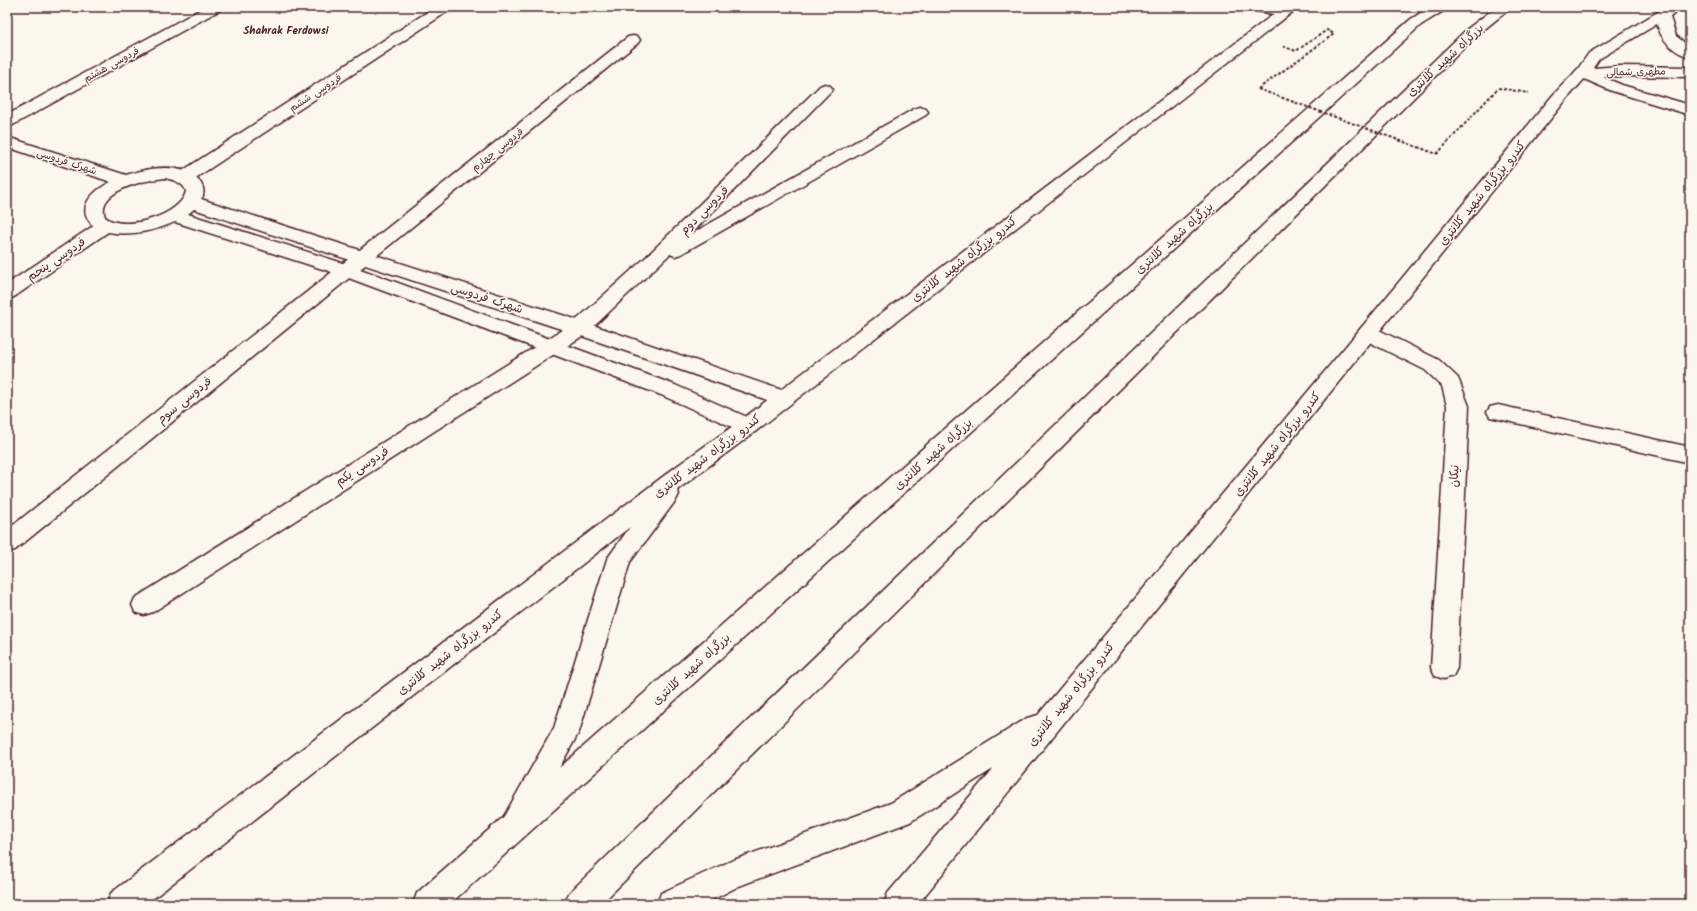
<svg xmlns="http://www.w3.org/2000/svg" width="1697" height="911" viewBox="0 0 1697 911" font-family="Kalam,'Playpen Sans Arabic',sans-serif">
<rect width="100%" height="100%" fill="#fbf7ec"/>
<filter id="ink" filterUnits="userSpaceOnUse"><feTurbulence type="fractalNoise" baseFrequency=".025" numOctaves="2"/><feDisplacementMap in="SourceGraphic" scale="8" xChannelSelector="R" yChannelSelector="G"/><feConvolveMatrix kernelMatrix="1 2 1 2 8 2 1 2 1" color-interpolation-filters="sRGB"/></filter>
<g filter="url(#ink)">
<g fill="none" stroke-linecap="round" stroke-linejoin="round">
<defs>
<g id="minor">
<path d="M205,7H222L220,10L13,125L7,127V115Z"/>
<path d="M435,7H452L450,10L191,181L185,182L179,181L176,177L179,173Z"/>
<path d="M633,36L638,37L640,40L638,43L15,550L7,552V530L628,37Z"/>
<path d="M825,84L830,86L833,89L830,92L691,234L914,109L920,107L926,109L928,112L926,115L681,254L675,256L670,254L587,333L153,612L144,615L135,612L132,605L135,598L573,323L645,258L820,86Z"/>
<path d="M105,221L111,222L114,226L111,230L14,297L7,299V284L99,222Z"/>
<path d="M1368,326L1375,328L1439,360L1458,378L1469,406L1457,668L1453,676L1444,679L1435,676L1431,668L1447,406L1442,386L1425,370L1361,338L1358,333L1361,328Z"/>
<path d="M1498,405L1690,447V463L1490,417L1487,412L1490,407Z"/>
</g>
<g id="tertiary">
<path d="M1250,7H1279L1288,9L1290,12L1288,15L1283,16L1252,10Z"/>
<path d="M1582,68L1622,85L1690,105V115L1612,91L1577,76L1574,73L1577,70Z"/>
<path d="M7,137L126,175C148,168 183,161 200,182C204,188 205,194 201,199L587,323L790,393L793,398L790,403L783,405L776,403L573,333L194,209L188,214L352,266L675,385L756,421L759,426L756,431L748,434L661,395L338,274L175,222C153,232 120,239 96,228C93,226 90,223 88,219C78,203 98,188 111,182L7,147ZM165,178C173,180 183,182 186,191C182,215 124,233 105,217C95,190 146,180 165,178Z"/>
</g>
<g id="secondary">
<path d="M1283,7H1299L756,431L677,490L679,494L676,500L630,562L579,732L527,827L517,831L507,827L503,818L554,728L607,559L630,527L146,904H107L111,893L677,466L740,421Z"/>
<path d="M1666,7H1683L1670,17L1676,36L1690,47V57C1674,53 1661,40 1657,24L1599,59L1593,68L1621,66L1690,67V77L1621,76L1586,77L1565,101L918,904H884L888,893L993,769L910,822L739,886L704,904H657L661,893L731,861L891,803L1027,718L1038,715L1361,328L1553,95L1577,70L1589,53Z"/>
</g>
<g id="trunk">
<path d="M1430,7H1447L1445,10L1421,25L450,904H413L417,893L1411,19Z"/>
<path d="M1496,7H1512L1476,36L601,904H565L569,893L1466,30Z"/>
</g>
</defs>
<use href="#minor" stroke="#4a1f2b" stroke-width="3"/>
<use href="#tertiary" stroke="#4a1f2b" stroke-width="3"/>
<use href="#secondary" stroke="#4a1f2b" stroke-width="3"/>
<use href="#trunk" stroke="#4a1f2b" stroke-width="3"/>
<g stroke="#4a1f2b" stroke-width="2" stroke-dasharray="3 2" stroke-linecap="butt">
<path d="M1258,89L1334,34L1327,30L1296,51L1282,46"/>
<path d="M1437,154L1498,88L1529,93"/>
</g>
<use href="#minor" fill="#fbf7ec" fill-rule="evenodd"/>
<use href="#tertiary" fill="#fbf7ec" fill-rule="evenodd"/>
<use href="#secondary" fill="#fbf7ec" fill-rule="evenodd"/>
<use href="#trunk" fill="#fbf7ec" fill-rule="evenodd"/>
<path stroke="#4a1f2b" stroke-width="2" stroke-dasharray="3 2" stroke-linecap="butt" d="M1258,89L1437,154"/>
</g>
</g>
<g text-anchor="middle" stroke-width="3" stroke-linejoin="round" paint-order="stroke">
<g font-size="10" fill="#4a1f2b" stroke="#fbf7ec">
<text transform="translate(111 64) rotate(-29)" y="4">فردوسی هشتم</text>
<text transform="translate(1636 71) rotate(-1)" y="4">مطهری شمالی</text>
<text transform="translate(315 92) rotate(-33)" y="4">فردوسی ششم</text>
<text transform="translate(497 149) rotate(-39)" y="4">فردوسی چهارم</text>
<text transform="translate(67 161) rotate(18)" y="4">شهرک فردوسی</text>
</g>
<g font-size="11" font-weight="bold" fill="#4a1f2b" stroke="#fbf7ec">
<text x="286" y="34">Shahrak Ferdowsi</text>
</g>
<g font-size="12" fill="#4a1f2b" stroke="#fbf7ec">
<text transform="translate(1445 60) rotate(-43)" y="4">بزرگراه شهید کلانتری</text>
<text transform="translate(1482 193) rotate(-51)" y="4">کندرو بزرگراه شهید کلانتری</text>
<text transform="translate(704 210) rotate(-45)" y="4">فردوسی دوم</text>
<text transform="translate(1174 238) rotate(-42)" y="4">بزرگراه شهید کلانتری</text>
<text transform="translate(56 259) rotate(-34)" y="4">فردوسی پنجم</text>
<text transform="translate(964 259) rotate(-38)" y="4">کندرو بزرگراه شهید کلانتری</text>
<text transform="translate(487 298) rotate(18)" y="4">شهرک فردوسی</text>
<text transform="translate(184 400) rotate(-39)" y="4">فردوسی سوم</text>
<text transform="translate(1277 444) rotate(-51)" y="4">کندرو بزرگراه شهید کلانتری</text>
<text transform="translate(933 454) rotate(-42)" y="4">بزرگراه شهید کلانتری</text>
<text transform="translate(707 456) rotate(-37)" y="4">کندرو بزرگراه شهید کلانتری</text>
<text transform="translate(362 466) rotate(-33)" y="4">فردوسی یکم</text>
<text transform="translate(1454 476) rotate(-87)" y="4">نیکان</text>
<text transform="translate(450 652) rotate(-38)" y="4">کندرو بزرگراه شهید کلانتری</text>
<text transform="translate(691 669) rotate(-42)" y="4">بزرگراه شهید کلانتری</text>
<text transform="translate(1071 694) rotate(-51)" y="4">کندرو بزرگراه شهید کلانتری</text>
</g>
</g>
<rect width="1697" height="911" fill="none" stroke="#fbf7ec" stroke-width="24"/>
<rect x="12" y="12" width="1673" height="887" fill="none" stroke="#4a1f2b" stroke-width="1.5" filter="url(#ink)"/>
</svg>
